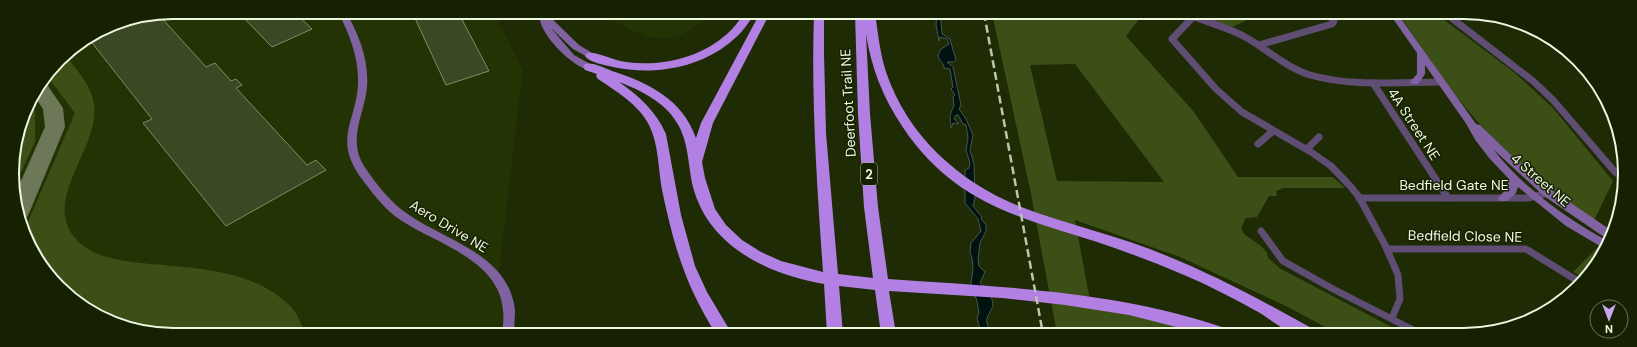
<svg xmlns="http://www.w3.org/2000/svg" width="1637" height="347" viewBox="0 0 1637 347" font-family="'DM Sans',sans-serif">
<rect width="100%" height="100%" fill="#1e2b04"/>
<g fill="#243303">
<path d="M174,12H493L523,70L498,278L507,297L506,334H153L102,318L52,280L21,225L12,163L29,102L59,59L112,24Z"/>
<path d="M603,12L718,13L675,38L647,37L615,22Z"/>
</g>
<g fill="#3c4f17" fill-rule="evenodd">
<path d="M992,13H1144L1126,36L1194,112L1238,177H1333L1345,188H1284L1276,191L1277,196H1269L1257,217L1246,218L1241,228L1244,234L1261,246L1267,253L1268,258L1281,269L1407,335H1340L1286,306L1180,257L1075,220L1091,306L1127,313L1204,334H1057L1031,194ZM1075,64L1164,182L1057,181L1030,65Z"/>
<path d="M1194,13H1261L1232,27Z"/>
<path d="M1398,13H1435L1515,73L1553,108L1613,181L1594,221C1553,191 1511,159 1477,121C1448,89 1423,48 1398,13Z"/>
<path d="M65,55C77,70 91,85 94,104C101,149 35,205 81,244C100,260 127,261 150,264C196,268 251,270 287,303C297,311 301,323 305,334H153L102,318L52,280L24,231L75,113L47,76L59,59Z"/>
<path d="M28,103L35,111V142L15,185L12,163Z"/>
<path d="M1599,246L1605,249L1584,278L1573,272Z"/>
</g>
<path fill="#001310" stroke="#47574f" d="M937,13L948,15L940,14L939,17L941,21L942,34L950,39L956,60L953,62H947L953,67L961,105L959,109L966,119L973,135L970,150L974,164L975,198L973,206L982,217L981,219L986,225V231L980,243L978,259L979,266L985,272L980,283C986,287 993,298 993,305C992,311 985,317 987,323C988,328 992,331 994,334H981L977,318L979,313L977,301L971,284L973,268L972,258L970,252L971,243L981,231L978,219L965,203V170L969,168L970,163L966,150L968,138L966,125L963,124L958,115H956L954,119L959,124L953,123L951,128C950,117 949,116 954,106L953,97L955,95L951,89L953,87L950,69L944,68C944,62 938,61 938,55L941,49L949,44L947,39L940,37L939,41L936,25Z"/>
<g fill="none" stroke-linecap="round" stroke-linejoin="round">
<path fill="#6d7858" fill-rule="evenodd" d="M43,82L46,83L63,108L65,127L30,211L27,217L20,219L16,192L45,127L43,109L34,95Z"/>
</g>
<g fill="#3a4923" stroke="#7d8d65">
<path d="M238,12H294L312,29L272,47Z"/>
<path d="M412,12H458L489,71L446,85Z"/>
<path d="M159,15L206,67L215,63L231,81L236,79L242,85L236,88L307,165L316,160L326,170L226,226L143,123L152,119L89,39L112,24Z"/>
</g>
<g fill="none" stroke-linecap="round" stroke-linejoin="round">
<g stroke="#604d74" stroke-width="7">
<path d="M1185,13C1205,22 1228,27 1247,38C1268,50 1287,68 1310,75C1352,87 1398,82 1441,82"/>
<path d="M1445,13L1533,81L1553,100L1615,172L1623,177"/>
<path d="M1193,17L1172,39L1216,89L1242,112L1311,152L1331,166L1351,187L1359,197L1385,245L1398,275L1400,299L1392,318"/>
<path d="M1259,45L1332,24L1334,21L1328,13"/>
<path d="M1373,83L1448,198"/>
<path d="M1258,144L1273,131"/>
<path d="M1307,149L1319,137"/>
<path d="M1359,198H1528L1548,193"/>
<path d="M1261,231L1283,261L1333,289L1423,335"/>
<path d="M1387,249H1526L1581,283"/>
</g>
<g fill="#8162a1" fill-rule="evenodd">
<path d="M338,12H346C359,35 369,60 367,87C364,117 346,140 366,169C377,185 392,204 409,215C447,241 509,255 515,310C515,317 514,326 514,334H502C503,326 504,317 503,310C499,260 437,244 402,221C385,211 371,191 359,175C334,138 356,121 358,85C359,58 350,35 338,12Z"/>
<path d="M543,12L546,13L579,45L594,54L595,56L594,58L591,59L573,49L551,28L574,55L592,65L593,67L592,69C579,73 549,42 544,30C541,26 540,20 539,15Z"/>
<path d="M1389,13H1397L1476,124L1480,125L1511,155L1552,190L1612,231L1610,240L1607,239L1544,196L1493,149C1523,188 1566,218 1609,242L1605,249L1566,226L1518,187L1516,193L1507,201H1499L1498,198L1507,188L1509,179L1490,159L1476,141L1465,122L1425,65V74L1418,84H1412L1410,82L1417,74V53Z"/>
</g>
<g fill="#b180e2" fill-rule="evenodd">
<path d="M745,13H755C749,22 743,32 734,39C702,68 654,76 613,67C606,65 590,63 585,56L587,53C596,51 615,61 626,62C661,67 700,58 727,34C734,28 739,20 745,13Z"/>
<path d="M760,13H770L713,123L702,162L705,178L715,209L726,225L742,240L761,252L781,261L823,272C817,186 811,100 814,13H824V53L826,133L838,274L873,278L864,207L858,114L855,13H875C878,33 880,53 886,72C908,137 961,184 1024,208C1064,223 1106,233 1147,248C1208,271 1259,299 1315,330L1317,335C1311,335 1302,336 1296,335C1288,333 1268,318 1260,313C1235,299 1210,286 1184,275C1154,262 1124,251 1094,241C1013,216 951,200 902,126C883,98 871,67 866,34L870,114L878,207L888,279C1003,287 1119,291 1228,329L1230,334H1204L1129,315L1065,305L1002,298L889,291L896,334H881L875,290L839,286L843,334H827L824,284C768,274 709,247 693,187C688,166 689,142 677,123C665,102 640,90 619,82C639,96 656,111 666,134L681,215L695,266L707,292L732,334H716C685,285 674,246 662,190C658,169 659,145 649,125C639,105 616,91 598,79L596,76L597,74L585,70L583,67L585,64C593,62 604,68 612,71C649,83 682,99 696,138L701,123Z"/>
</g>
<path stroke="#bcc6ac" stroke-width="2.5" stroke-dasharray="8 4" stroke-linecap="butt" d="M984,13L1043,334"/>
</g>
<g text-anchor="middle" stroke-width="3" stroke-linejoin="round" paint-order="stroke">
<rect fill="#152100" stroke="#adb79e" stroke-width="1" x="861" y="163" width="16" height="22" rx="3"/>
<g font-size="13" font-weight="bold" fill="#eef7e1">
<text x="869" y="179">2</text>
</g>
<g font-size="14" fill="#eef7e1" stroke="#152100">
<text transform="translate(848 103) rotate(-93)" y="5">Deerfoot Trail NE</text>
<text transform="translate(1414 124) rotate(57)" y="5">4A Street NE</text>
<text transform="translate(1541 180) rotate(41)" y="5">4 Street NE</text>
<text x="1454" y="190">Bedfield Gate NE</text>
<text transform="translate(449 226) rotate(31)" y="5">Aero Drive NE</text>
<text transform="translate(1465 236) rotate(1)" y="5">Bedfield Close NE</text>
</g>
</g>
<path d="M0 0H1637V347H0ZM173 19H1464A154 154 0 0 1 1618 173V174A154 154 0 0 1 1464 328H173A154 154 0 0 1 19 174V173A154 154 0 0 1 173 19Z" fill="#152100" fill-rule="evenodd"/>
<path fill="none" stroke="#eef7e1" stroke-width="2" d="M173 19H1464A154 154 0 0 1 1618 173V174A154 154 0 0 1 1464 328H173A154 154 0 0 1 19 174V173A154 154 0 0 1 173 19Z"/>
<g transform="translate(1609 319) rotate(180)"><circle r="19" fill="#152100" stroke="#6c775a"/>
<path d="M0-3L7 15L0 10L-7 15Z" fill="#c8a5ee"/>
<text y="-6" font-size="11" font-weight="bold" text-anchor="middle" fill="#eef7e1">N</text>
</g>
</svg>
